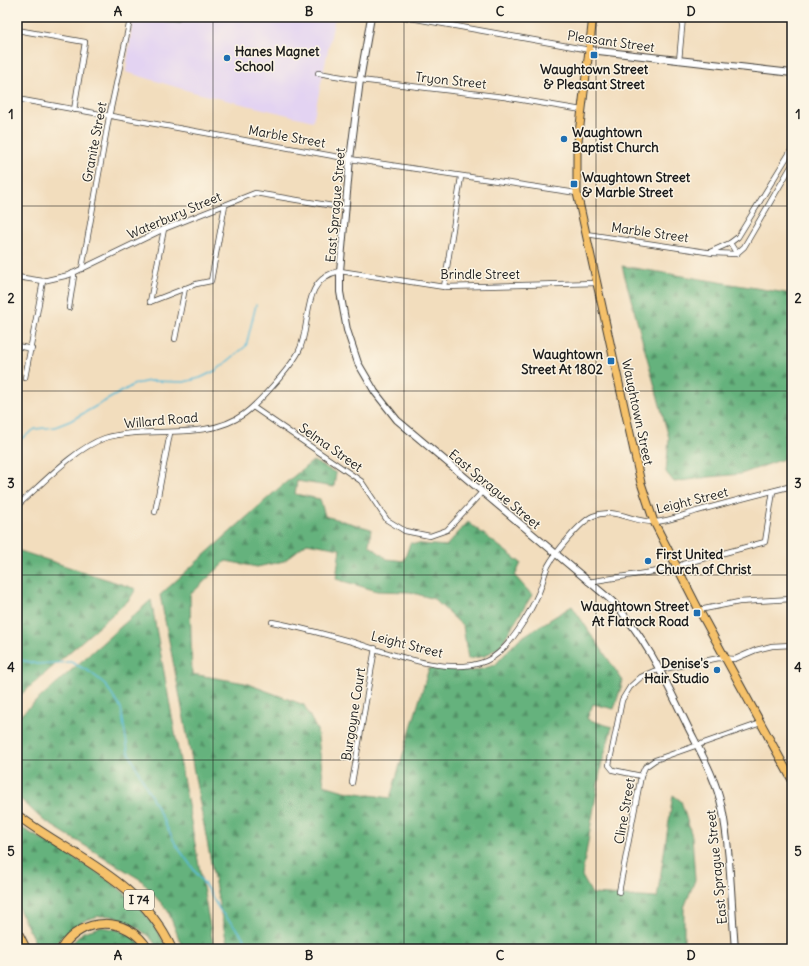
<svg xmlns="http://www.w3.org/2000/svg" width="809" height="966" viewBox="0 0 809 966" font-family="Delius,sans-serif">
<defs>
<pattern id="forest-firs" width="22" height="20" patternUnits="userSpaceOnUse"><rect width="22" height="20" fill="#65b27d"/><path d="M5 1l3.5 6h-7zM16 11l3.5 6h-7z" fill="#529066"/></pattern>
</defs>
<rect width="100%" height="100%" fill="#fcf5e5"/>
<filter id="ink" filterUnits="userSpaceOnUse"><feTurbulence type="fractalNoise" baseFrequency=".025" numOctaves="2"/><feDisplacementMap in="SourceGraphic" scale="8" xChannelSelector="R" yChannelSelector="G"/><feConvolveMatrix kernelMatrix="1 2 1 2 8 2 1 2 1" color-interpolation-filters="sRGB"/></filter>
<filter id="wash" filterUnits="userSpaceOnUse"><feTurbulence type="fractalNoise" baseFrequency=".012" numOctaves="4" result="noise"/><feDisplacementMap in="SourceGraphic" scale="16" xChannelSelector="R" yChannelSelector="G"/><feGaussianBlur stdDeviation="0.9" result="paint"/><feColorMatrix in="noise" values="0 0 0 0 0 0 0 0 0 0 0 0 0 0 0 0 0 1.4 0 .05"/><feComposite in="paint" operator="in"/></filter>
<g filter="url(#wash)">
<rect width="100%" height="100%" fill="#f2ddbd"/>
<path fill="#e3d3f2" d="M133,17H335L313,121L193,92L126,72Z"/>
<g fill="url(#forest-firs)" stroke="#40674c">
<path d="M111,17H182L181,23Z"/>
<path d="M622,266L792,294V456L741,474L709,477L674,482L666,472L669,438Z"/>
<path d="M313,461L336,473L334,487L297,481L295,494L320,499L325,516L371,529L369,545L387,559L404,561L410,543L446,546L468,522L521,563L515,576L532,595L500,646L485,656L468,659L463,626L434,599L410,592L377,591L336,579L340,549L307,543L284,561L257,567L226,561L190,595L192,674L245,683L304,705L317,730L324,785L344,791L390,798L429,668L474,671L495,665L519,639L572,606L623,681L614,709L593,704L587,719L612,727L601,767L582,876L592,894L657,898L673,795L681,801L692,836L695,880L684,908V949H228C204,831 184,713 160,595L279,488Z"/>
<path d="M17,550L136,589L129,600L17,698Z"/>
<path d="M151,600L214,949H183L168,911L141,880L43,820L17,796V718Z"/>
<path d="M17,825C73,859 138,885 167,949H157C154,939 148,936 139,929C132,924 121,917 112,916C89,913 64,930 53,949H38L17,905Z"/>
<path d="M101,927C122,930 131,932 145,949H66L83,932Z"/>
</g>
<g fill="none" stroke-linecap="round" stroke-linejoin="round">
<g stroke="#59bbd7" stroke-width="1.5">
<path d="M17,442L35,429L55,427L70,421L135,384L149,381L184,382L200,378L217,370L246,346L256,305"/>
<path d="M17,659L37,664L71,662L90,672L105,684L121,708L128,751L176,845L205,885L221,912L238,930L251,949"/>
</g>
</g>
</g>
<g filter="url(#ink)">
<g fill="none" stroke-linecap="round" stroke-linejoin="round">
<defs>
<g id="minor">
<path d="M405,17L590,50"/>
<path d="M17,30L85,42L74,110"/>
<path d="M679,61L683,17"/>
<path d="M318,73L360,80L504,97L582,110"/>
<path d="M17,99L350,159L577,193"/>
<path d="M586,234L713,253L736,254L744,247L792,165"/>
<path d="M730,243L737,254"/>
<path d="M710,252L730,243L738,237L792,149"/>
<path d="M82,269L109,117L130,20"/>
<path d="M17,277L43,281L69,275L164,229L255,193L345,208"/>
<path d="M444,287L461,177"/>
<path d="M150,302L196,284L211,281L225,205"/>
<path d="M150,302L164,229"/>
<path d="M69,308L74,276L73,273"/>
<path d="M175,339L185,288"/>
<path d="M17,346L32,349"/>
<path d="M25,378L43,281"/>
<path d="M253,407L361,481L387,520L405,531L430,536L447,530L482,492"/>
<path d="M17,506C41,485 75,448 105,438C147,425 206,442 244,414C258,404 289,369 298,353C313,325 299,279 340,271L444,287L597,283"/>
<path d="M155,512L170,433"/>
<path d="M588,582L677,568L683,564L765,542L773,491"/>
<path d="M699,610L739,602L792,599"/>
<path d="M272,622C298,627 324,634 349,641C387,652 448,677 486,661C509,651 530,613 539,592C543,583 544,574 548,566C555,553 580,522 593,516C614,507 632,522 653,522C667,522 684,515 697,511C729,502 760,494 792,486"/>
<path d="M641,776L613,770L609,765L622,700L630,687L641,677L654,671L719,658L735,659L756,650L772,646L792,645"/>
<path d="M352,783L375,648"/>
<path d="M619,892L641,776L645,767L655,760L761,723"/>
</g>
<g id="tertiary">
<path d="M371,17L360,80L350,159L340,271V292L347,330L358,363L375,392L397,420L612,601C646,637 666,682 688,727C701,753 716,779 722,808C731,854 731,902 735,949"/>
<path d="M590,50L792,73"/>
</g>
<path id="primary" d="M593,17L577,150V193L641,483L654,522L699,610L792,780"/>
<g id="motorway">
<path d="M17,815C74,858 140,879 172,949"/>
<path d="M17,931L26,949"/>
<path d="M61,949C81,916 128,915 148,949"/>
</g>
</defs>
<use href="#minor" stroke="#3c3934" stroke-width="6"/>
<use href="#tertiary" stroke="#3c3934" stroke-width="8"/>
<use href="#primary" stroke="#3c3934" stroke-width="9"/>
<use href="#motorway" stroke="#3c3934" stroke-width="10"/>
<use href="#minor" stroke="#fff" stroke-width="4.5"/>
<use href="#tertiary" stroke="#fff" stroke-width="6"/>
<use href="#primary" stroke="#f5c16b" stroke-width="7"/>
<use href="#motorway" stroke="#f5c16b" stroke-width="8"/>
</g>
</g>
<path fill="none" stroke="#1c1c1c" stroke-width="1" stroke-opacity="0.55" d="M213,17V949M404,17V949M596,17V949M17,206H792M17,391H792M17,575H792M17,760H792"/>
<g fill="#1f6fb2" stroke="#fcf5e5" stroke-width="1.5">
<rect x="590" y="51" width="8" height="8" rx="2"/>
<circle cx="227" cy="58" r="4"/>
<circle cx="564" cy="139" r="4"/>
<rect x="570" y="180" width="8" height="8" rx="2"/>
<rect x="607" y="357" width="8" height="8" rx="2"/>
<circle cx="648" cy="561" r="4"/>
<rect x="693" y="609" width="8" height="8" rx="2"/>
<circle cx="717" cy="670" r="4"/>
</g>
<g text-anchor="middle" stroke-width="3" stroke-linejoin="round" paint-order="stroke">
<rect fill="#fcf5e5" stroke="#5f5d58" stroke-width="1" x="124" y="890" width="30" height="20" rx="3"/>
<g font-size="12" font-weight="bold" fill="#1c1c1c">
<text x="139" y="904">I 74</text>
</g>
<g font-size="13" fill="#1c1c1c" stroke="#fcf5e5">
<text transform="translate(611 41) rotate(8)" y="5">Pleasant Street</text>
<text transform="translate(451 80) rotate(6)" y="5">Tryon Street</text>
<text transform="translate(287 136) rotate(10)" y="5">Marble Street</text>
<text transform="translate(94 142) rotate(-79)" y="5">Granite Street</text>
<text transform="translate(335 205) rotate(-85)" y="5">East Sprague Street</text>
<text transform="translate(174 215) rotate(-23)" y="5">Waterbury Street</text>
<text transform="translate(650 232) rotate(8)" y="5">Marble Street</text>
<text x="480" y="279">Brindle Street</text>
<text transform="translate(638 412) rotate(78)" y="5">Waughtown Street</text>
<text transform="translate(161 420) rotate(-5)" y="5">Willard Road</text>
<text transform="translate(331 447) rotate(35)" y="5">Selma Street</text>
<text transform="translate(495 489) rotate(40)" y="5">East Sprague Street</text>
<text transform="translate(692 500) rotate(-14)" y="5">Leight Street</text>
<text transform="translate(407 644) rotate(14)" y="5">Leight Street</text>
<text transform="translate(353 714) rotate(-81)" y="5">Burgoyne Court</text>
<text transform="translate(624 811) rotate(-80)" y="5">Cline Street</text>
<text transform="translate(716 867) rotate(-96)" y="5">East Sprague Street</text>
</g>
<g font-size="13" font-weight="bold" fill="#1c1c1c" stroke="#fcf5e5" text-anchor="start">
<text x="235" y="56">Hanes Magnet<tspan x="235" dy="15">School</tspan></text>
<text x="594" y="74" text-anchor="middle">Waughtown Street<tspan x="594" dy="15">&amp; Pleasant Street</tspan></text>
<text x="572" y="137">Waughtown<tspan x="572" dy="15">Baptist Church</tspan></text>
<text x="582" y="182">Waughtown Street<tspan x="582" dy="15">&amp; Marble Street</tspan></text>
<text x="603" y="359" text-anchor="end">Waughtown<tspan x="603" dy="15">Street At 1802</tspan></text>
<text x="656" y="559">First United<tspan x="656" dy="15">Church of Christ</tspan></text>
<text x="689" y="611" text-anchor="end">Waughtown Street<tspan x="689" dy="15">At Flatrock Road</tspan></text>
<text x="709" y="668" text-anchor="end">Denise's<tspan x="709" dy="15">Hair Studio</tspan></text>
</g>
</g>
<rect width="809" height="966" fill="none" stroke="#fcf5e5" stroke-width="44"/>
<rect x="22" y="22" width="765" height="922" fill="none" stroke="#1c1c1c" stroke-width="1.5"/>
<g font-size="13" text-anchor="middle" font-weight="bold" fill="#1c1c1c">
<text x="118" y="16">A</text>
<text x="309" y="16">B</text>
<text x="500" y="16">C</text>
<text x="691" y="16">D</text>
<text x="11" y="119">1</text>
<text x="798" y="119">1</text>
<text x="11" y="303">2</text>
<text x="798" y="303">2</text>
<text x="11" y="488">3</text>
<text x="798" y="488">3</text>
<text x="11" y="672">4</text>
<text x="798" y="672">4</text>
<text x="11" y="856">5</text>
<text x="798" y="856">5</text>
<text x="118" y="960">A</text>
<text x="309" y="960">B</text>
<text x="500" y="960">C</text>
<text x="691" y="960">D</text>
</g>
</svg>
